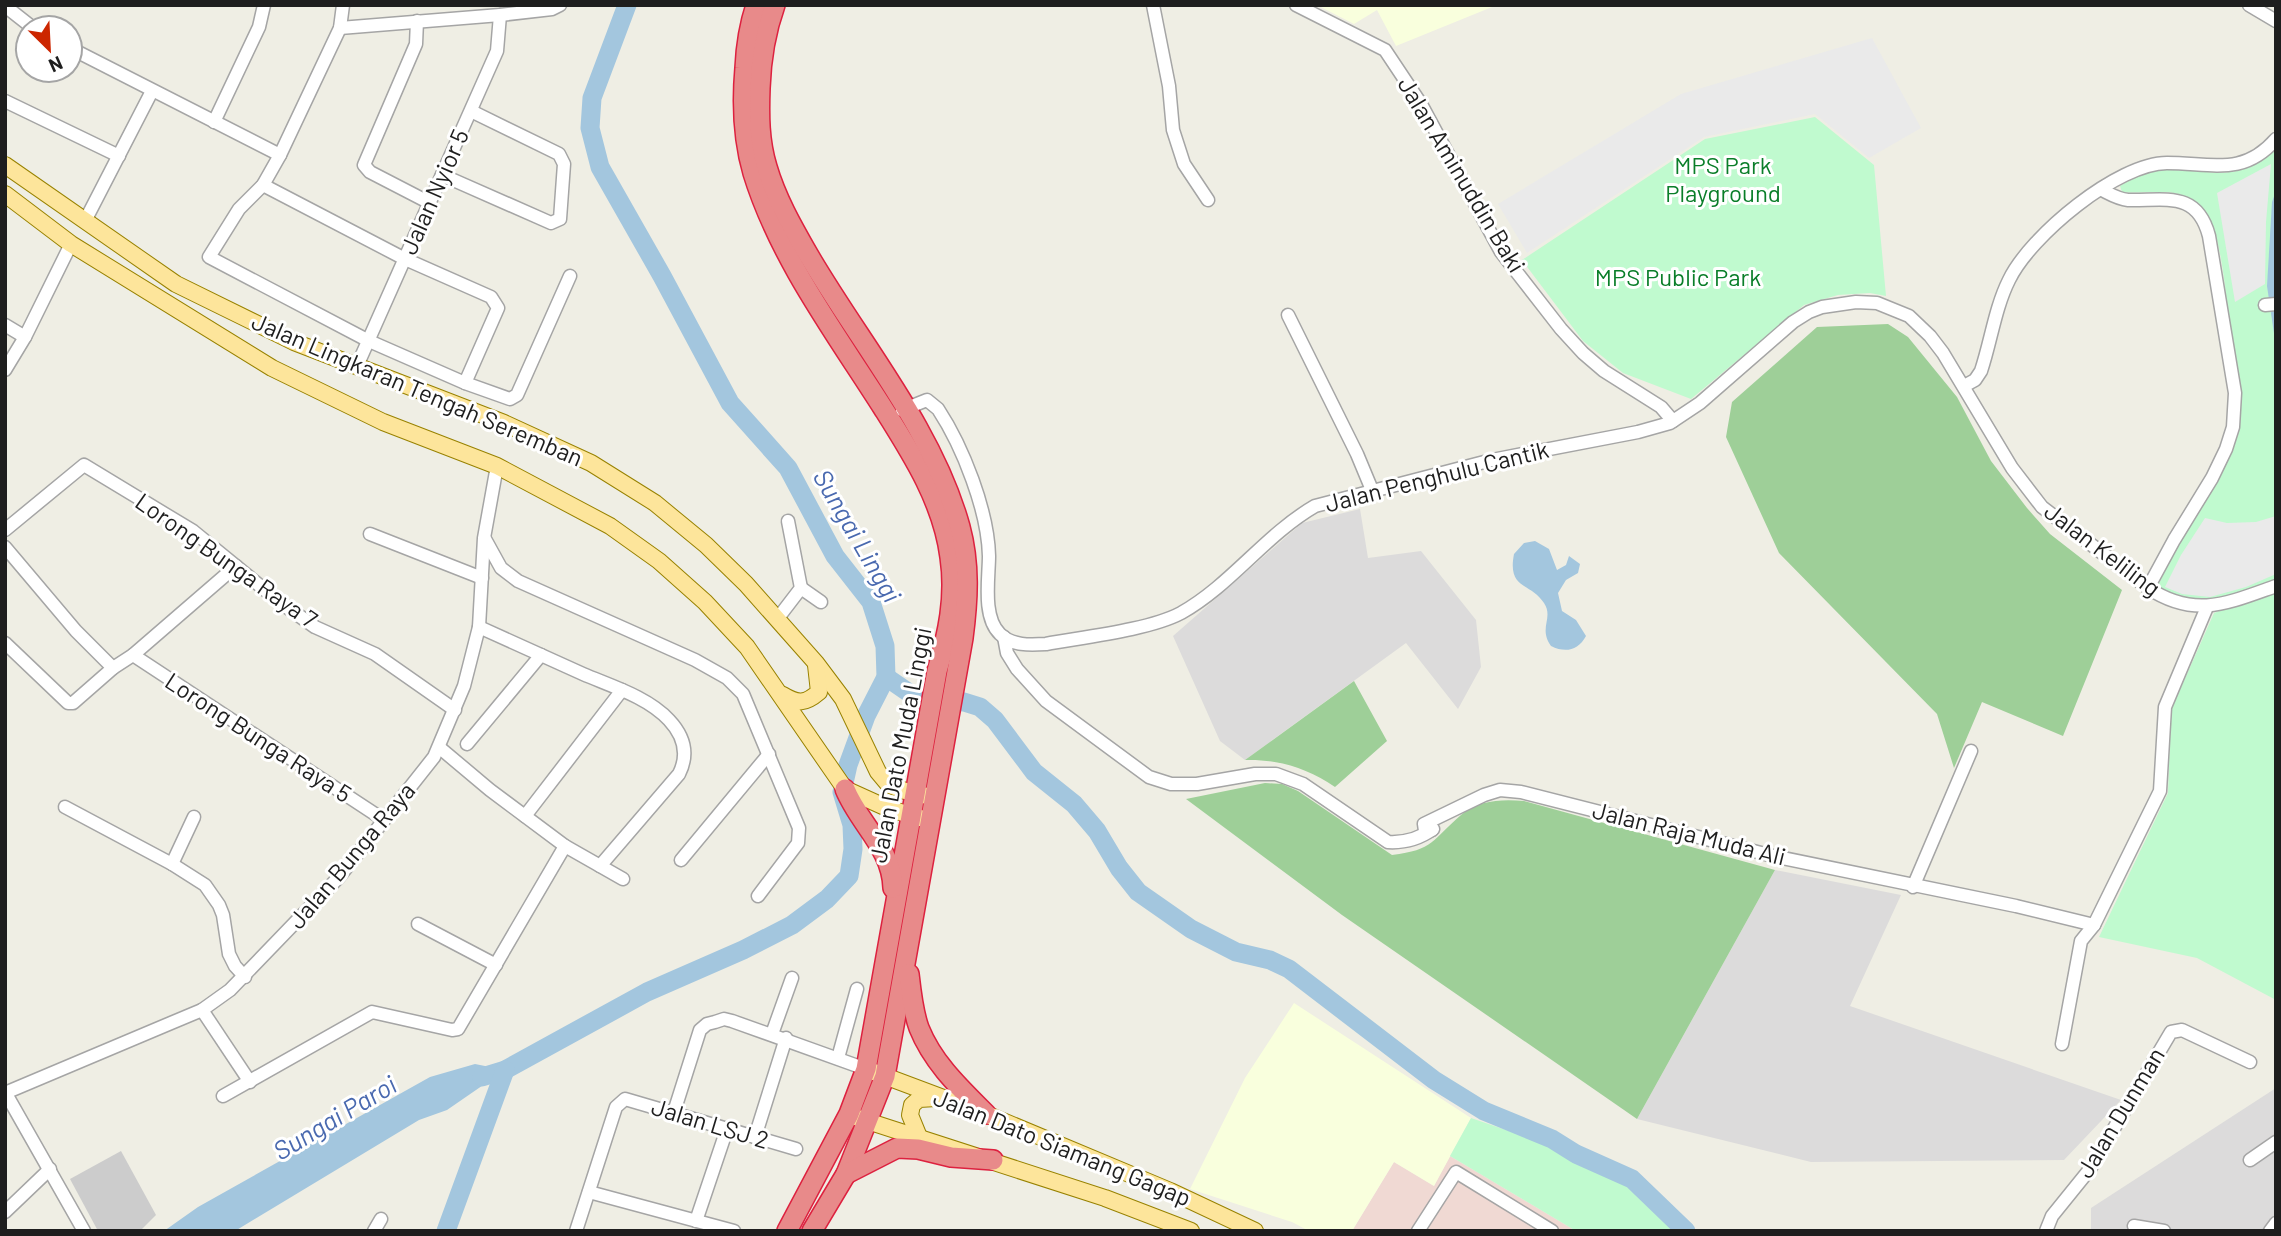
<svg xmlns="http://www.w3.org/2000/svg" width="2281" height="1236" viewBox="0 0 2281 1236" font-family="Barlow,sans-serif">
<rect width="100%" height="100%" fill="#efeee4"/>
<g fill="#dcdbdb">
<path d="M1360,509L1368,558L1421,551L1476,620L1481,667L1458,709L1406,643L1245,760L1220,741L1173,636L1302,523Z"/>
<path d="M1775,870L1901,895L1850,1006L2121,1100L2064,1160L1811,1162L1637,1119Z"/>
<path d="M2276,1088V1231H2091V1208Z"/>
</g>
<path fill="#f0d9d3" d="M1450,1156L1576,1231H1352L1394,1162L1434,1186Z"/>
<g fill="#f9ffdd">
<path d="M1317,5H1497L1396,46L1377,10L1354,24Z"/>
<path d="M1294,1003L1471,1118L1434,1186L1394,1162L1352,1231H1309L1292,1222L1190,1189L1245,1078Z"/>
</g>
<path fill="#ccc" d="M121,1151L156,1215L140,1231H98L70,1179Z"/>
<g fill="#9ecf98">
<path d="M1888,324L1908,337L1957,397L1991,461L2027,508L2050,534L2122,590L2063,736L1982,702L1954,768L1937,714L1779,553L1726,437L1732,402L1817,327Z"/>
<path d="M1354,681L1387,741L1335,787C1307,768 1278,759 1245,760Z"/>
<path d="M1265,783L1282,784L1298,791L1392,855C1434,850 1432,840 1461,815C1478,800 1502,799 1524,801L1775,870L1637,1119L1342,915L1186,799Z"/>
</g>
<g fill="#c0facf">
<path d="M1815,117L1874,165L1886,296L1870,293L1838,295L1804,305L1691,399L1623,373L1583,341L1522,260L1705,139Z"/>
<path d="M2276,149V583L2223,603L2186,602L2156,589L2228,446L2233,433C2231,387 2231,242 2204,210C2199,204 2188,198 2181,195C2168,189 2138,194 2122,192L2120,186C2132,179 2146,170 2160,170C2210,167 2233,187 2276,149Z"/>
<path d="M2276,589V1000L2197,958L2099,937L2168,793L2171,710L2214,613Z"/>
<path d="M1471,1118L1547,1144L1579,1164L1622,1182L1673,1231H1576L1450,1156Z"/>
</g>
<g fill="#eaeaea">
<path d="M1872,38L1921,128L1869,158L1815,114L1704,137L1527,253L1498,204L1681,94Z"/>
<path d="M2271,164L2266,222L2265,284L2235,302L2217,193Z"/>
<path d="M2276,516V574L2246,587L2210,597L2182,594L2165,587L2181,555L2205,518L2227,523L2256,522Z"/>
</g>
<g fill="#a3c6de">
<path d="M2276,191V347L2267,286L2272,202Z"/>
<path d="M1535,541L1549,549L1557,570L1566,565L1569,556L1580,564L1578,573L1566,580L1558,593L1562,611L1576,620L1586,636C1578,651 1565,653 1551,646C1538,628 1554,618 1544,603C1531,582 1507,590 1514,554L1524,543Z"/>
<path d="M475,1064L505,1070L447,1110L419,1120L235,1231H164L198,1207L430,1077Z"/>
</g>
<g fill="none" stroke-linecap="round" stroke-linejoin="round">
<g stroke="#a3c6de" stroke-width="19">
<path d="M886,677L918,699L964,702L980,707L995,720L1034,772L1074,804L1097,831L1119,868L1138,892L1191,929L1236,952L1270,960L1289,969L1434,1080L1484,1111L1552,1139L1576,1154L1632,1179L1686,1231"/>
<path d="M482,1077L505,1070L647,992L743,950L792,925L827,899L849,876L853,849L852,825L842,792L848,765L866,716L886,677L885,646L871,602L835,556L788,468L730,403L662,276L600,167L590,128L592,98L627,5"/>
<path d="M446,1231L505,1070"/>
</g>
<defs>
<g id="minor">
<path d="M343,5L340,28L280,155L263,185L239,209L209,257L369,341L465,383L510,399L517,395L570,276"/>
<path d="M1153,5L1169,86L1173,130L1184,164L1208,200"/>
<path d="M1296,5L1385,50L1421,104L1501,252L1561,329L1583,353L1604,371L1661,407L1673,421"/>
<path d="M2249,5L2276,21"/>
<path d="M5,6L33,28"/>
<path d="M417,21L416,44L364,165L370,172L430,203"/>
<path d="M340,28L500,15L552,9L560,5"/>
<path d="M70,48L280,155"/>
<path d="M5,101L119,156"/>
<path d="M214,122L259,27L264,5"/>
<path d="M442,175L551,223L560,219L564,164L559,154L471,111"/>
<path d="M263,185L405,259L491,297L498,308L465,383"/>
<path d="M2102,190C2110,194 2118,199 2128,200C2165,201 2197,190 2209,236L2235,393L2233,427L2226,449L2212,478L2174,540L2148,588"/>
<path d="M85,221L152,91"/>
<path d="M2265,305L2276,304"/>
<path d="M1288,315L1357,454L1372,490"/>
<path d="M5,325L25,337"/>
<path d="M357,366L497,51L500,15"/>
<path d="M5,370L25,337L71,244"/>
<path d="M1964,386L1975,380L1981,371C1991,341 1995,308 2009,280C2030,236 2118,163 2167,163C2211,163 2243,177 2276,139"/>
<path d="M902,410L927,400L938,409C963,447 988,511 989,556C989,578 982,617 1000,634C1012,646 1030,645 1046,644C1084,637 1149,630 1181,613C1231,585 1265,535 1315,506L1492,460L1638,432L1670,423L1700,403L1793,322L1809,312L1822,307L1856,302L1877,303L1909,316L1930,336L1943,353L2012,468L2042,507L2148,588C2195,619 2228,603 2276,586"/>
<path d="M5,530L84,465L193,531L281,603L315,627L375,654L455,710"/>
<path d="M370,534L482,578"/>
<path d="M485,539L501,568L518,581L695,660L727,678L743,694L799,828L798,843L758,896"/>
<path d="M5,547L76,631L113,668"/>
<path d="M801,588L821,602"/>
<path d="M778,618L801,588L788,521"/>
<path d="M479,627C514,643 548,658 583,674C611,686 648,697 669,720C684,736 689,754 679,774L600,866"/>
<path d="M1004,637L1007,653L1017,669L1046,701L1149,777L1171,784H1197L1255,774H1276L1303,784L1388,842C1405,843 1419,839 1433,829"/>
<path d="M5,643L68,703H73L113,668L133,655L236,566"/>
<path d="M133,655L384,820"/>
<path d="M467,744L541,655"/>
<path d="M440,748L490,790L565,846L623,879"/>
<path d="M65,807L172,864L205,885L219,905L223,915L229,954L235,966L245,977"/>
<path d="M525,816L622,690"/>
<path d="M1432,830L1425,831L1424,824L1484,795L1500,790L1521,792L1773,856L2016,906L2094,925"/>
<path d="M681,860L769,754"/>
<path d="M172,864L194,817"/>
<path d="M1913,887L1971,751"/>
<path d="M418,924L496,965"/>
<path d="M202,1010L250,1082"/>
<path d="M772,1034L792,978"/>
<path d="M2062,1044L2081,941L2094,925L2160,791L2165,707L2207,607"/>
<path d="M838,1058L857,989"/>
<path d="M5,1092L84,1231"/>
<path d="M5,1093L171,1023L202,1010L230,990L339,877L434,757L464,686L479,627L484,538L497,466"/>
<path d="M223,1096L372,1012L452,1030L458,1029L565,846"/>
<path d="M674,1112L700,1030L707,1024L715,1022L724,1019L732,1021L866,1069"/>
<path d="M755,1137L786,1038"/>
<path d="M2250,1160L2276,1142"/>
<path d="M589,1192L734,1231"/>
<path d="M5,1212L50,1169"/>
<path d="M696,1221L727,1129"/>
<path d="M2134,1226L2164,1231"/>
<path d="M374,1231L381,1219"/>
<path d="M576,1231L616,1107L625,1099L796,1149"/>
<path d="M1418,1231L1456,1172L1552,1231"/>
<path d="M2046,1231L2052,1216L2090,1169L2171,1032L2182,1030L2250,1062"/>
<path d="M2270,1231L2276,1223"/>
</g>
<g id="major">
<path d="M5,165L176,284L294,342L504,423L591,463L655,503L706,545L746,584L816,663L843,699L878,772L888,784L905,791L927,796"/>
<path d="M5,194L71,244L272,368L383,422L497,466L610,526L659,561L705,602L747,647L845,789L887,808L920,818"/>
<path d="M783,695C798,704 805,704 819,692L816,665"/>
<path d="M866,1069L986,1114L1170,1191L1255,1231"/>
<path d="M858,1118L1105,1198L1191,1231"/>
<path d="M919,1137L910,1115L912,1105L919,1099L936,1098"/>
</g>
<g id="highway">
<path d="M756,5C749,26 746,46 745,68C742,102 743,139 753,173C779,258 836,334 883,408C912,454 943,502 950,557C956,597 948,634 937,671L866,1069L849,1114L787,1231"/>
<path d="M775,5C765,33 761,59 760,88C759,115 759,141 767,167C776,198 792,226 808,254C859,342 933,428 960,527C970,564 968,600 963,638L885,1076L846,1174L812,1231"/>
<path d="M845,789C859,824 892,848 893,888"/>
<path d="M909,974C911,992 913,1012 919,1028C933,1063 960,1088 986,1114"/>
<path d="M846,1174L897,1148L918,1149L951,1157L993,1160"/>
</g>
</defs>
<use href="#minor" stroke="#a5a5a5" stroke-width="15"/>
<use href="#major" stroke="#988200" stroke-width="18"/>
<use href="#highway" stroke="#dd213f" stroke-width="22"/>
<use href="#minor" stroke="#fff" stroke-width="12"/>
<use href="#major" stroke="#fde59b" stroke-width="16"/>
<use href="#highway" stroke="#e88a8a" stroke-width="19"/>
</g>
<g text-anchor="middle" stroke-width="6" stroke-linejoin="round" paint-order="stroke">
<g font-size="24" fill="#0a7e29" stroke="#fff">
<text x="1723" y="174">MPS Park<tspan x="1723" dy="28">Playground</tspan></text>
<text x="1678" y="286">MPS Public Park</text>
</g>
<g font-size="24" fill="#1e1e1e" stroke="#fff">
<text transform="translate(1461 175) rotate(59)" y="8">Jalan Aminuddin Baki</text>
<text transform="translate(435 192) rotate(-66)" y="8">Jalan Nyior 5</text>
<text transform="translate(417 390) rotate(23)" y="8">Jalan Lingkaran Tengah Seremban</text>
<text transform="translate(1437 477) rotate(-14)" y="8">Jalan Penghulu Cantik</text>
<text transform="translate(2102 550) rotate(37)" y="8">Jalan Keliling</text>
<text transform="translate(226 561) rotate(35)" y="8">Lorong Bunga Raya 7</text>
<text transform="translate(258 738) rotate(33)" y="8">Lorong Bunga Raya 5</text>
<text transform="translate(901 745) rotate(-79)" y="8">Jalan Dato Muda Linggi</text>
<text transform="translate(1689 834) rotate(14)" y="8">Jalan Raja Muda Ali</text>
<text transform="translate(352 856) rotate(-50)" y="8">Jalan Bunga Raya</text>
<text transform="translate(2121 1113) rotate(-59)" y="8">Jalan Dunman</text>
<text transform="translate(710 1124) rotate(17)" y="8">Jalan LSJ 2</text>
<text transform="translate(1062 1148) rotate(22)" y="8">Jalan Dato Siamang Gagap</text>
</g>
<g font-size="26" font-style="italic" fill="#4969af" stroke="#fff">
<text transform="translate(857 536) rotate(60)" y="9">Sungai Linggi</text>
<text transform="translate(335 1118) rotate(-31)" y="9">Sungai Paroi</text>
</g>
</g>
<rect width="2281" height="1236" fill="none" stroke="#1e1e1e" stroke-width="14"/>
<g transform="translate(49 49) rotate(156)"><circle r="33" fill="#ffffff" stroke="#a5a5a5" stroke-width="2"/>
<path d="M0-5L12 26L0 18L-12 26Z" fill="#cc2600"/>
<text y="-10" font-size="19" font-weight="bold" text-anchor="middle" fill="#1e1e1e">N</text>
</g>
</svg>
